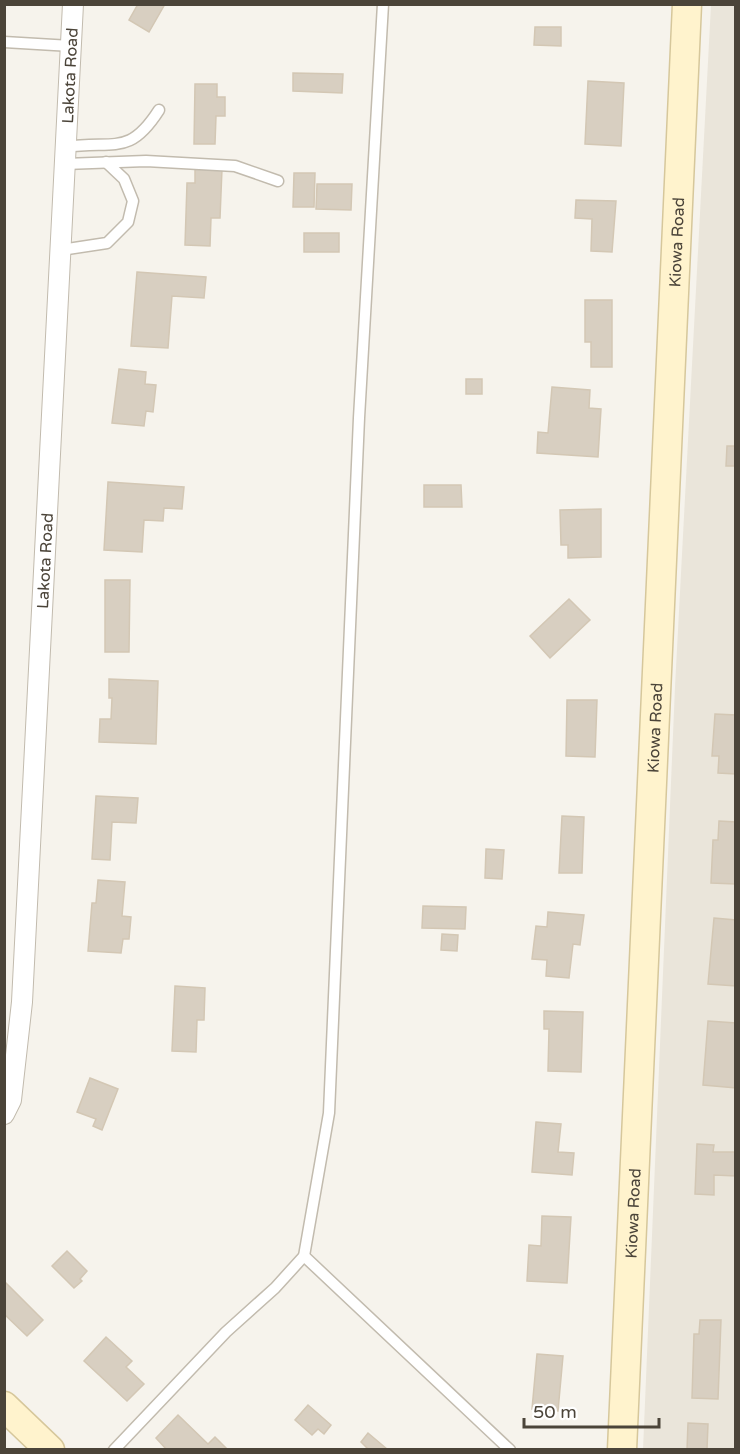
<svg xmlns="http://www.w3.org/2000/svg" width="740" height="1454" viewBox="0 0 740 1454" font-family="'Varela Round',sans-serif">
<rect width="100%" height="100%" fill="#f6f3ec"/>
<path fill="#eae5da" d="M711,5H735V1449L643,1450L675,687Z"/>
<g fill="#d8cfc1" stroke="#d3c7b4" stroke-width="1.5">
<path d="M138,4H165L149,32L129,20Z"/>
<path d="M535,27H561V46L534,45Z"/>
<path d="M293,73L343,74L342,93L293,91Z"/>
<path d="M588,81L624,83L621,146L585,144Z"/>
<path d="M195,84H217V97H225V116H216L215,144H194Z"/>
<path d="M195,168L222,169L220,218H211L210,246L185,245L187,183H195Z"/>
<path d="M294,173H315L314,207H293Z"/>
<path d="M317,184H352L351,210L316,209Z"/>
<path d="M576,200L616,201L612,252L591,251L592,219L575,218Z"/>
<rect x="304" y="233" width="35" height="19"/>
<path d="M137,272L206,277L204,298L172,296L168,348L131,346Z"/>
<path d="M585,300H612V367H591V342H585Z"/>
<path d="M119,369L146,372L145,384L156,385L153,412L146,411L144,426L112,423Z"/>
<rect x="466" y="379" width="16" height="15"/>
<path d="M552,387L590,390L589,408L601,409L598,457L537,453L538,432L548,433Z"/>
<path d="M727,446H736V466H726Z"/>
<path d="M108,482L184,487L182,509L164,508L163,521L144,520L142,552L104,550Z"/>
<path d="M424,485H461L462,507H424Z"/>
<path d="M601,509V557L568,558V545H561L560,510Z"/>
<path d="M105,580H130L129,652H105Z"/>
<path d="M569,599L590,620L550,658L530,636Z"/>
<path d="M109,679L158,681L156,744L99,742L100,719H111L112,698H109Z"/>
<path d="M567,700H597L595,757L566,756Z"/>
<path d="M715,714L736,715V774L718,773L719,756H712Z"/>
<path d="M96,796L138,798L136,823L112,822L110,860L92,859Z"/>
<path d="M562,816L584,817L582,873H559Z"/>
<path d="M719,821L736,822V884L711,883L713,840H718Z"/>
<path d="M486,849L504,850L502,879L485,878Z"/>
<path d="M98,880L125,882L122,916L131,917L129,939H123L121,953L88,951L92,903H96Z"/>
<path d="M423,906L466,907L465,929L422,928Z"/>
<path d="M548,912L584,915L580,945L573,944L569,978L546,976L547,960L532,959L536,926L547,927Z"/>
<path d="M714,918L736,920V986L708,984Z"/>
<path d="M442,934L458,935L457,951L441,950Z"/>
<path d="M175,986L205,988L204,1020H197L196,1052L172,1051Z"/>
<path d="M544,1011L583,1012L581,1072L548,1071L549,1029H544Z"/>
<path d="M708,1021L736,1023V1088L703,1085Z"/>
<path d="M90,1078L118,1089L102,1130L93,1126L96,1119L77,1112Z"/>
<path d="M536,1122L561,1124L558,1152L574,1153L572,1175L532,1172Z"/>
<path d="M697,1144L714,1145L713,1152H736V1176L714,1175V1195L695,1194Z"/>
<path d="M542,1216L571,1217L567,1283L527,1281L529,1245L541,1246Z"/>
<path d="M67,1251L87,1271L80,1279L82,1281L74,1288L52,1266Z"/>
<path d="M4,1281L43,1320L27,1336L4,1314Z"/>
<path d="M700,1320H721L718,1399L692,1398L694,1334H699Z"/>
<path d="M106,1337L132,1361L126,1367L144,1384L127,1401L84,1361Z"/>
<path d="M537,1354L563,1356L558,1411L532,1409Z"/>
<path d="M308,1405L331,1425L324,1434L318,1429L312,1435L295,1420Z"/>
<path d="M178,1415L208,1444L215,1437L228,1450H167L156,1438Z"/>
<path d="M688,1423L708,1424L707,1449L709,1450H687Z"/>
<path d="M368,1433L387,1449L369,1450L361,1442Z"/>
</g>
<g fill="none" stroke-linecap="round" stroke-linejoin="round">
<defs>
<g id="lane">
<path d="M4,42L71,46"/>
<path d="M66,147C114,140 129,157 159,110"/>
<path d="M65,164L146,161L235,166L278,181"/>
<path d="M61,250L107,243L128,222L133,201L124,179L106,162"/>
<path d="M304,1256L510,1450"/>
<path d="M114,1450L226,1332L275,1288L304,1256L329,1113L359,418L383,4"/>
</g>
<g id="street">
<path id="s1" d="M4,1114L11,1100L22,1002L73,4"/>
</g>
<g id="secondary">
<path d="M4,1406L50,1450"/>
<path id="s2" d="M622,1450L687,4"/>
</g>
</defs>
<use href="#lane" stroke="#c2bbae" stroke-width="13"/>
<use href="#street" stroke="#c2bbae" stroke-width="22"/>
<use href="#secondary" stroke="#d6c79b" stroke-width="31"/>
<use href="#lane" stroke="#fff" stroke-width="10"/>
<use href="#street" stroke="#fff" stroke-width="20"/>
<use href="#secondary" stroke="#fff3cd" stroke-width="28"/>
</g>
<g text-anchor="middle" stroke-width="5" stroke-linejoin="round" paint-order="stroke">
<g font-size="16" fill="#4b4439" stroke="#fff">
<text dy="6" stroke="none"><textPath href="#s1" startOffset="1042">Lakota Road</textPath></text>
<text dy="6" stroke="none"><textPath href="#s2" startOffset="1209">Kiowa Road</textPath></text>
<text dy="6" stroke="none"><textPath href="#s1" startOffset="556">Lakota Road</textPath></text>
<text dy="6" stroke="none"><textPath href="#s2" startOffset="723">Kiowa Road</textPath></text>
<text dy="6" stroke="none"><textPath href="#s2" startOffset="237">Kiowa Road</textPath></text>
</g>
</g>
<rect width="740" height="1454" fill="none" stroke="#4b4439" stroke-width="12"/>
<path d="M524 1418v9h135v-9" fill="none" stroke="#4b4439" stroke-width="3"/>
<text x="533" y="1418" font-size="18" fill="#4b4439" stroke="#ffffff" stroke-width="4.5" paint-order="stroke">50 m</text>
</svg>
